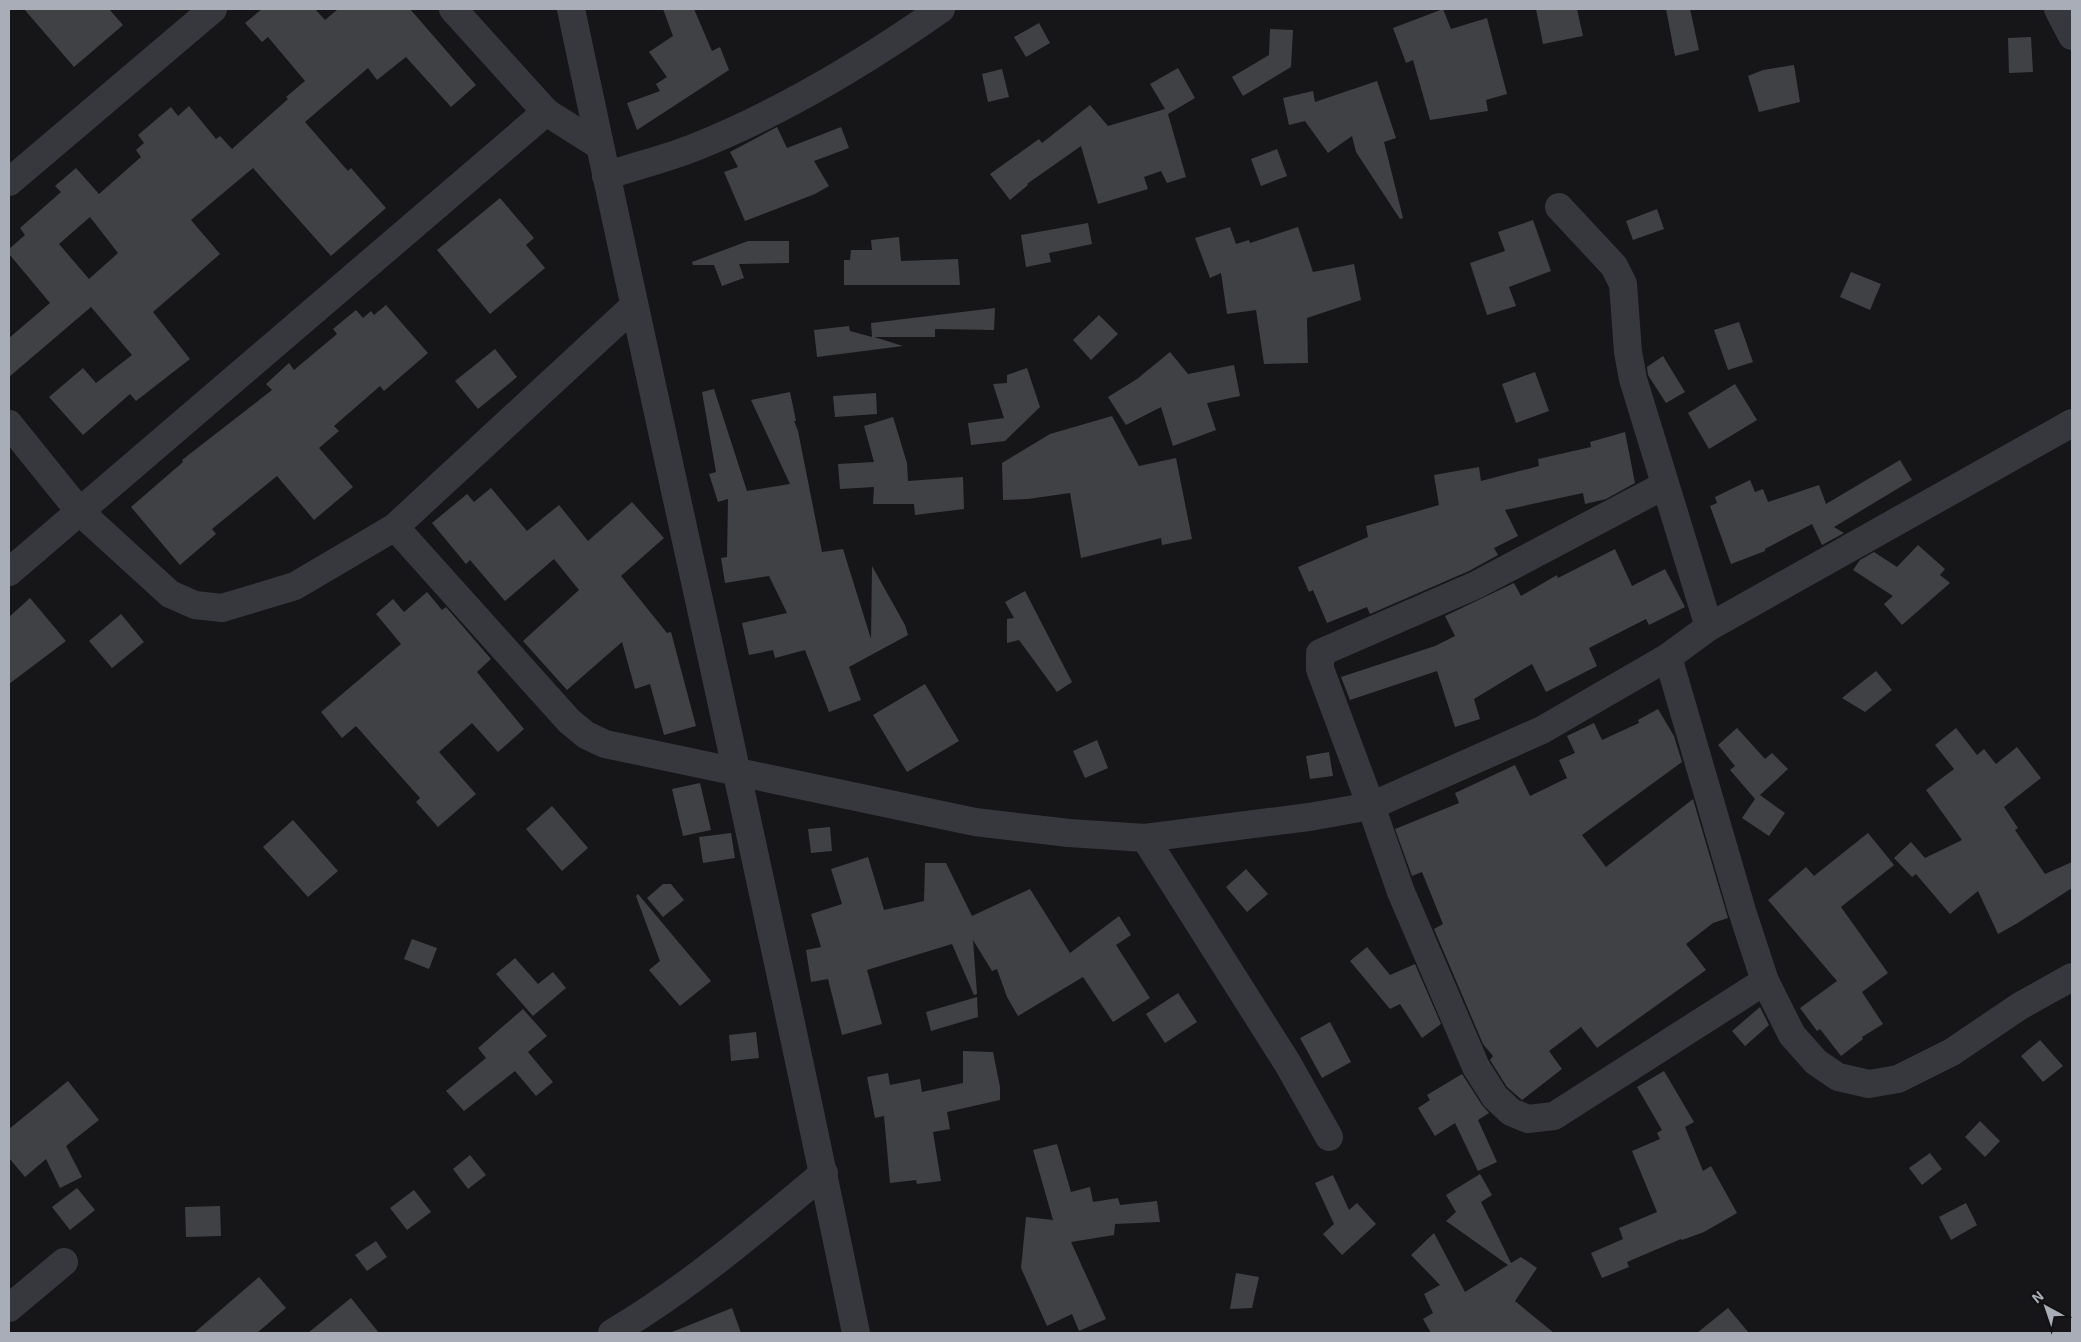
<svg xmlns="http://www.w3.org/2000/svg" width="2081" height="1342" viewBox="0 0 2081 1342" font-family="'Exo 2',sans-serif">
<rect width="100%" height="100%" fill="#161618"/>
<g fill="#404145" fill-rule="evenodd">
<path d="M24,9H109L123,25L74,67Z"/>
<path d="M262,9H315L325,20L338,9H410L476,85L451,107L406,57L377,80L368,68L305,122L348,171L351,168L386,208L331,256L253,168L191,220L220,254L153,312L190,359L136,401L130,394L83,435L49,397L83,368L96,383L132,355L91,307L9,377V338L50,303L9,254V249L25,235L20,228L61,192L55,186L76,168L99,194L141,157L136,150L144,143L138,135L171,107L178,116L189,106L216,139L220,136L232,149L288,99L286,97L305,81L268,37L262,42L245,23ZM90,217L118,253L89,279L59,244Z"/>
<path d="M663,9H694L712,51L720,47L729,70L637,130L627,103L660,91L656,84L667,77L649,52L673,36Z"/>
<path d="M1443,9L1451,29L1487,18L1507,94L1486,100L1488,111L1430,120L1413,60L1406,63L1393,28Z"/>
<path d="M1536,9H1577L1583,36L1543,44Z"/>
<path d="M1666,9H1690L1699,50L1675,56Z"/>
<path d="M1039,23L1050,43L1026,57L1014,37Z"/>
<path d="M1270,29L1293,30L1291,67L1243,96L1232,77L1269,55Z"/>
<path d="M2031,37L2033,72L2009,73L2008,38Z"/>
<path d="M1794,65L1800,102L1759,112L1748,76L1763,70Z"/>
<path d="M1178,68L1195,98L1168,114L1186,177L1167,183L1161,171L1144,177L1148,189L1098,204L1081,146L1027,184L1028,185L1010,200L990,174L1039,139L1042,143L1090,105L1108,126L1165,109L1150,84Z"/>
<path d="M1002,69L1009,97L988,102L982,74Z"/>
<path d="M1377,81L1396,138L1384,142L1403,218L1400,219L1356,152L1352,136L1328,153L1305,121L1289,125L1283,98L1313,91L1315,102Z"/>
<path d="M777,127L787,148L841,127L849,148L814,161L829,186L815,194L745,221L724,172L738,167L730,152Z"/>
<path d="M1277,149L1287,176L1261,186L1251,159Z"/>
<path d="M500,198L534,238L526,245L545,268L490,314L437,250Z"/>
<path d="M1657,209L1664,229L1633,240L1626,221Z"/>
<path d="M1533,220L1551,271L1509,287L1516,306L1487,315L1470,263L1505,251L1498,232Z"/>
<path d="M1088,223L1092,244L1049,253L1051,262L1026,267L1021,235Z"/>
<path d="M1230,227L1236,244L1249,240L1250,243L1298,227L1313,272L1354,264L1361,300L1307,318L1308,363L1264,364L1256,310L1227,314L1221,273L1210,278L1195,238Z"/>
<path d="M899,237L901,261L958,259L960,285H844V260H850L851,250H872L871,240Z"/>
<path d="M748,241H789V263L739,264L744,278L722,286L714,265H693L692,262Z"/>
<path d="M1851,272L1881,284L1870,310L1840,297Z"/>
<path d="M386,305L428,353L384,391L380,386L334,426L339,431L319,448L353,487L314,520L277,476L212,529L216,534L180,565L131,507L183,462L182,460L272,390L266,384L289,363L294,370L337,334L333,329L356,310L363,318L371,311L374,315Z"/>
<path d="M995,308L994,330L935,329V337H874L903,346L817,357L814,330L849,326L850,331L872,337L871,323Z"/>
<path d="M1099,315L1118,334L1091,360L1073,340Z"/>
<path d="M1739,322L1753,362L1728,370L1714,330Z"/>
<path d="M495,349L517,377L478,409L455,381Z"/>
<path d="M1170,352L1188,374L1234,365L1240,396L1207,403L1216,430L1173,446L1161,407L1126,425L1108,397L1137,379Z"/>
<path d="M1663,356L1685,392L1666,403L1648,375L1647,367Z"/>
<path d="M1027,368L1040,407L1005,441L971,445L968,423L1004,418L993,384L1007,383V375Z"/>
<path d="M1535,372L1549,411L1516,423L1502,384Z"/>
<path d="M1735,384L1757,420L1709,449L1688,413Z"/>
<path d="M714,389L747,491L790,484L751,400L790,392L796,421H794L798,431L822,552L843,549L871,639L872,566L905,625L908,635L849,667L861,700L829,712L805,650L775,658L773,650L749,655L742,623L787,613L769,576L725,583L721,558L727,557L728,499L718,502L709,474L716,472L702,392Z"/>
<path d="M876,393L877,414L835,417L833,396Z"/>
<path d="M1112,416L1139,466L1176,458L1192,539L1162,545L1161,538L1081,558L1070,493L1028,499L1003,500L1002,463L1050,434Z"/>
<path d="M893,417L907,463L908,481L963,477L964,509L915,515L914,504H873L874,487L840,489L838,464L874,462L864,426Z"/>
<path d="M1625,432L1635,483L1606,499L1585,504L1583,493L1505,510L1518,536L1494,548L1498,555L1469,571L1370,614L1367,607L1327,623L1313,590L1309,592L1298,567L1368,537L1366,526L1439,505L1434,475L1479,467L1481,481L1539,466L1538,459L1591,447L1590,442Z"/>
<path d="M1900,460L1912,480L1834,527L1844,533L1822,545L1812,524L1765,549V551L1731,564L1710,506L1717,503L1715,497L1750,480L1755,492L1763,489L1768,502L1819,485L1826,504Z"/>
<path d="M491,488L527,531L559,505L588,541L632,502L664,538L621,576L667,633L671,632L696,726L664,735L650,684L635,689L622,642L567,690L523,641L579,590L554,559L505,601L470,560L466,564L432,523L467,494L474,502Z"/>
<path d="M1918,545L1945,569L1940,575L1950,583L1902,625L1884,604L1893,596L1853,570L1860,560L1874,552L1897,567Z"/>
<path d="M1615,549L1632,586L1665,569L1685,607L1649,625L1646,619L1589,648L1597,666L1546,692L1532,664L1474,699L1480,719L1455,727L1437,671L1350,700L1341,677L1435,646L1455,636L1445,616L1514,583L1521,596L1557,575L1558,578Z"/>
<path d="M1025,591L1072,682L1057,692L1019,640L1007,643V619L1014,618L1005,602Z"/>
<path d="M427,592L442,610L446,607L491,659L477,672L524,729L498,752L472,723L439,752L476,794L438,827L416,802L420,798L356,726L342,738L321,712L401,644L376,614L393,599L404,612Z"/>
<path d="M30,598L66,641L9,684V617Z"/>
<path d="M121,614L144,642L112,668L89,641Z"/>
<path d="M1876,671L1892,690L1865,712L1842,698Z"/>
<path d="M925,684L959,741L907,772L873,715Z"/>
<path d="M1658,709L1674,736L1682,762L1582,835L1606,867L1693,799L1728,918L1713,923L1686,944L1706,970L1597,1048L1581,1027L1549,1051L1562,1069L1522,1100L1507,1087L1490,1060L1493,1056L1483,1044L1434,929L1443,924L1422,872L1412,876L1395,829L1459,803L1455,793L1515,765L1530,796L1567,778L1559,760L1575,753L1567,736L1594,723L1602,740L1639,723L1638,720Z"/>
<path d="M1737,728L1765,759L1772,753L1788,769L1760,795L1785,813L1769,836L1742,818L1755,799L1730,770L1735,766L1718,745Z"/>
<path d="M1956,728L1977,755L1984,749L1996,764L2017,747L2041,778L2004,807L2018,828L2015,830L2045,874L2072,862V888L2016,924L1998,934L1978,891L1950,914L1916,874L1912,877L1894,858L1911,842L1925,858L1962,840L1926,790L1954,769L1935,745Z"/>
<path d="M1097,740L1108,768L1085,778L1073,751Z"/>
<path d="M1329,752L1333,776L1310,779L1306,756Z"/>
<path d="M700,783L711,830L683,836L672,789Z"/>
<path d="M552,806L588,848L562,871L526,829Z"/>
<path d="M293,820L338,871L308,897L263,847Z"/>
<path d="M830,827L832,851L811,853L808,829Z"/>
<path d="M731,833L735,858L703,863L699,837Z"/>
<path d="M1868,833L1894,865L1841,907L1888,973L1862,992L1883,1024L1862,1037L1863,1039L1841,1056L1820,1029L1817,1031L1800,1008L1837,981L1768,900L1806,867L1814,876Z"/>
<path d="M868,857L884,910L924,901L925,863H946L972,916L1030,889L1070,953L1119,916L1131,935L1116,945L1150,998L1113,1022L1083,977L1018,1016L1007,997L997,969L992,971L973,940L977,994L974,995L952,944L867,970L882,1024L842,1035L828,979L811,982L806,950L821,947L811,914L842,904L831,869Z"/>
<path d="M1246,869L1268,894L1247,912L1226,887Z"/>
<path d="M663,884H671L684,900L663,917L647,898Z"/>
<path d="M638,894L711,981L680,1006L649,970L660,961L636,896Z"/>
<path d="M412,939L437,948L429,969L404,959Z"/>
<path d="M1367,947L1390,975L1415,964L1441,1024L1422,1038L1400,1004L1390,1009L1350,961Z"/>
<path d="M515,958L538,984L553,972L566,988L533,1016L496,974Z"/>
<path d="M1178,993L1197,1022L1165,1043L1146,1014Z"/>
<path d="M977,997L978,1017L931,1031L926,1012Z"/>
<path d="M1760,1007L1769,1025L1745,1046L1732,1031Z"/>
<path d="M523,1009L547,1036L528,1052L553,1082L536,1096L515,1071L464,1111L446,1091L486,1058L478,1048Z"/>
<path d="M1330,1022L1351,1062L1322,1078L1300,1038Z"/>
<path d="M756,1032L759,1058L731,1061L729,1035Z"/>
<path d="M2040,1040L2063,1066L2043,1082L2021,1056Z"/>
<path d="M963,1051L993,1052L1000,1087V1100L947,1112L950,1129L933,1132L941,1181L917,1184L916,1180L890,1183L884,1116L875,1118L867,1077L888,1073L890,1085L920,1079L922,1092L963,1083Z"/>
<path d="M1664,1071L1694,1122L1685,1127L1703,1171L1711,1166L1737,1213L1704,1232L1682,1240L1681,1239L1627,1262L1629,1267L1602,1278L1591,1253L1623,1239L1619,1228L1657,1212L1632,1151L1660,1139L1657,1133L1662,1130L1637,1087Z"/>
<path d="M1462,1074L1482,1105L1489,1113L1478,1120L1497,1162L1478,1171L1455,1123L1435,1136L1418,1108L1430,1100L1427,1095Z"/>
<path d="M68,1081L99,1120L66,1146L82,1177L60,1188L46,1159L25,1177L9,1158V1129Z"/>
<path d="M1980,1121L2000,1141L1985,1157L1965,1137Z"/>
<path d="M1057,1144L1071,1192L1090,1187L1093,1202L1118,1198L1120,1205L1157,1201L1160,1222L1115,1224L1114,1235L1071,1242L1106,1319L1079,1331L1072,1314L1047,1326L1021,1268L1026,1217L1053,1220L1033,1150Z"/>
<path d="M1930,1153L1942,1169L1922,1185L1909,1168Z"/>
<path d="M470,1155L486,1175L468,1189L453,1169Z"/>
<path d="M1480,1174L1492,1195L1481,1202L1511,1263L1521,1257L1537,1268L1515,1301L1554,1333H1431L1423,1319L1433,1313L1424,1294L1440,1285L1411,1255L1434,1233L1465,1292L1508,1265L1446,1221L1456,1212L1446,1195Z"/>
<path d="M1333,1175L1349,1210L1357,1203L1376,1224L1342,1255L1323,1234L1334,1224L1315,1183Z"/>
<path d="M77,1188L95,1210L70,1230L52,1207Z"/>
<path d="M414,1190L431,1212L407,1230L390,1208Z"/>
<path d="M1966,1203L1977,1225L1951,1240L1939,1217Z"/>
<path d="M220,1206L221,1236L186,1237L185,1207Z"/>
<path d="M376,1241L387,1257L367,1271L355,1255Z"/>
<path d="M1236,1273L1259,1277L1252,1308L1230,1309Z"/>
<path d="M259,1277L286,1308L257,1333H194Z"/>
<path d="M351,1298L379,1333H308Z"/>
<path d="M732,1308L741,1333H672V1332Z"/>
<path d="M1728,1308L1749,1333H1697Z"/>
</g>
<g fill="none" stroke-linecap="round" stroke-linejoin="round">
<g stroke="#37383d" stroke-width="28">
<path d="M453,9L546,112L600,146"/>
<path d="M571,9C664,451 766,891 856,1333"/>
<path d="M2058,9L2072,36"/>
<path d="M606,176C635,166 665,159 693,148C781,113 864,63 941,9"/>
<path d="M9,182L213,9"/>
<path d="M1559,207L1614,266L1623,284L1628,352L1633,379L1709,627"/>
<path d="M9,424L80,512L170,594L195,605L222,608L295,586L395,527L634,306"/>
<path d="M1665,485L1476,585L1320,653V669L1371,806L1401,892L1476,1067L1495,1097L1511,1112L1528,1119L1554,1116L1765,981"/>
<path d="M395,527L569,721L586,735L605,744L975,822L1069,833L1145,838L1309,817L1371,806L1542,730L1668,657L1709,627L2072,423"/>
<path d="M9,572L546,112"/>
<path d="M1668,657L1742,911L1765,981L1792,1035L1816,1062L1838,1077L1869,1084L1898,1079L1952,1052L2020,1006L2072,977"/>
<path d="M1145,838L1288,1064L1329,1137"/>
<path d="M9,1308L64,1262"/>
<path d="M612,1333C688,1288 756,1230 824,1173"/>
</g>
</g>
<rect width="2081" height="1342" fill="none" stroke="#a8adb8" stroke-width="20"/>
<g transform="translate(2046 1307) rotate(320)" stroke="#111113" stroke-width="4" paint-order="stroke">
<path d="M0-4L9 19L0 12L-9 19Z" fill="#a8adb8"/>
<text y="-8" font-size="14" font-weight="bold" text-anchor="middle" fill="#a8adb8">N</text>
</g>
</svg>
